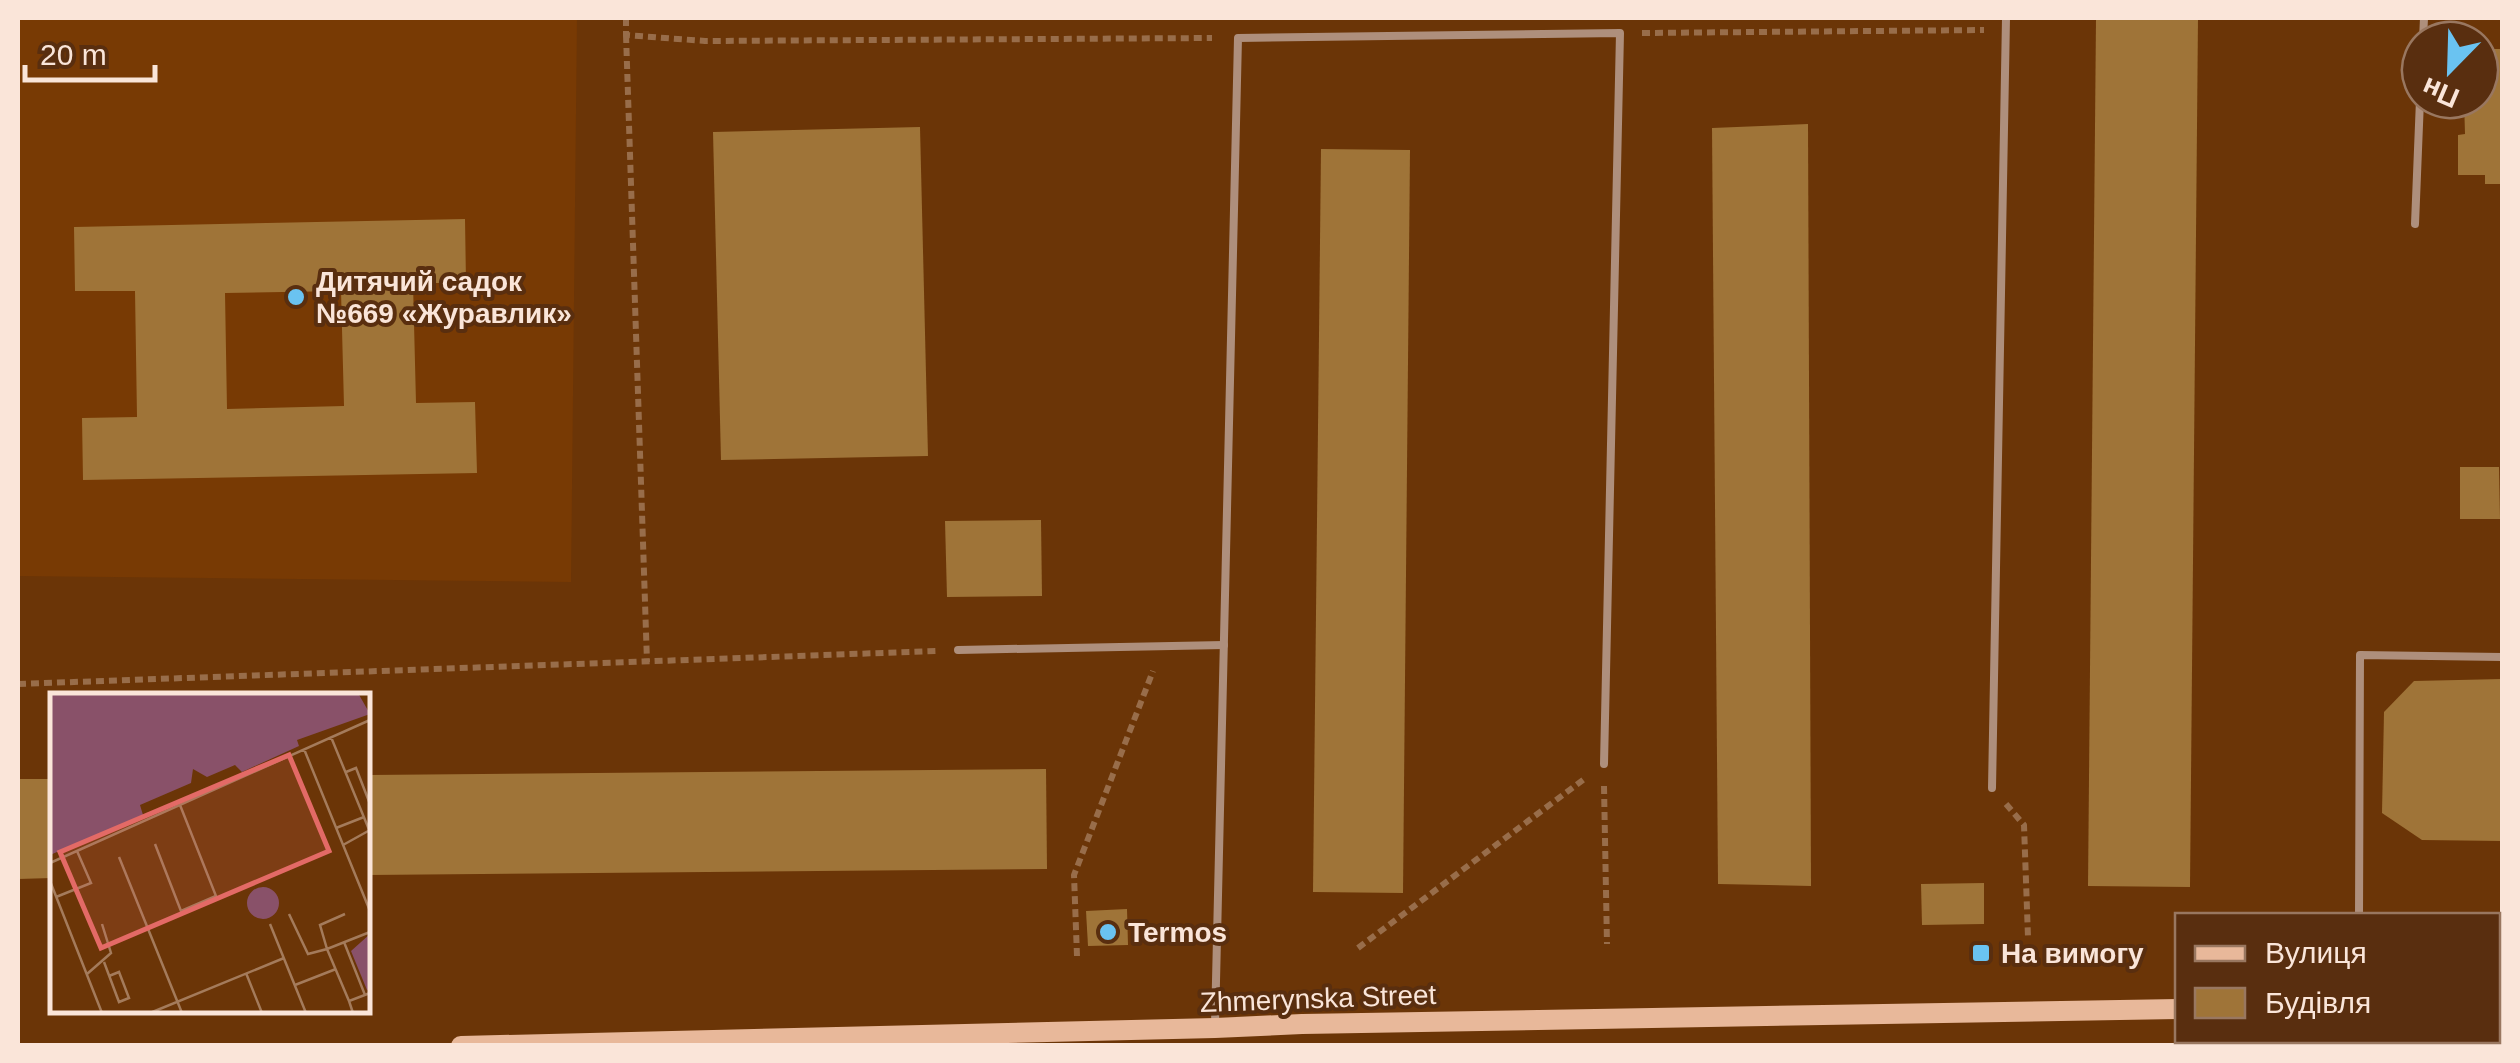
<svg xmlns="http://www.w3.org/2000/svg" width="2520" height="1063" viewBox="0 0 2520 1063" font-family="Arial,sans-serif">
<rect width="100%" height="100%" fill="#6b3507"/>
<path fill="#783a04" d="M18,18H577L571,582L18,576Z"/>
<g fill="#9f7438" fill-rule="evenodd">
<path d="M2096,18H2198L2190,887L2088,886Z"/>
<path d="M2489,49H2502V184H2485V175H2458V135L2465,134L2464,100H2480V58H2489Z"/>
<path d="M1808,124L1811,886L1718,884L1712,128Z"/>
<path d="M920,127L928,456L721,460L713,132Z"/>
<path d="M1321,149L1410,150L1403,893L1313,892Z"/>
<path d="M465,219L466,283H413L416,403L475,402L477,473L83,480L82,418L137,417L135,291H75L74,227ZM341,291L344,406L227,409L225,293Z"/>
<path d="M2460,467H2499L2500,519H2460Z"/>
<path d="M1041,520L1042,596L947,597L945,521Z"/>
<path d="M2502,679V841L2422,840L2382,813L2384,712L2414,681Z"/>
<path d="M1046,769L1047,869L368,875V775Z"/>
<path d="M18,779H52V878L18,879Z"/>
<path d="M1984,883V924L1922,925L1921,884Z"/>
<path d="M1127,909L1128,945L1088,946L1086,911Z"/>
</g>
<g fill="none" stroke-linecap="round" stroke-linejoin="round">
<g stroke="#986d4a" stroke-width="6" stroke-dasharray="8 5" stroke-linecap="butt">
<path d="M626,18V35L705,41L1212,38"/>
<path d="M1642,33L1984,30"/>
<path d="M626,35L647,662"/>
<path d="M18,684L936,651"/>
<path d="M1604,786L1607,944"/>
<path d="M2006,804L2024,825L2028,937"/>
<path d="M1358,948L1587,777"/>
<path d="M1077,956L1074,875L1153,671"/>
</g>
<g stroke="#ae8f7c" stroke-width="8">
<path d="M2423,40L2424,18"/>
<path d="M2415,224L2420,100"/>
<path d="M958,650L1224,645"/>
<path d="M1992,788L2006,18"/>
<path d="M2359,916L2360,655L2502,657"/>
<path d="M1215,1024L1238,38L1620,33L1604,764"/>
</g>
<g stroke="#e8b89a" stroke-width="20">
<path d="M2498,1004H2502"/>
<path d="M461,1046L1215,1028L1302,1024L2178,1009"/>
</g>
</g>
<g fill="#6ac3f1" stroke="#592e0f" stroke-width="4">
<circle cx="296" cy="297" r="10"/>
<circle cx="1108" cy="932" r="10"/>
<rect x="1971" y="943" width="20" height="20" rx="5"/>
</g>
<g text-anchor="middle" stroke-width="8" stroke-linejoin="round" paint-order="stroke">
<g font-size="28" font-weight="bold" fill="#fae5d9" stroke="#592e0f" text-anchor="start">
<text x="316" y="291">Дитячий садок<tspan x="316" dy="32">№669 «Журавлик»</tspan></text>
<text x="1128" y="942">Termos</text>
<text x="2001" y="963">На вимогу</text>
</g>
<g font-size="28" fill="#fae5d9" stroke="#592e0f">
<text transform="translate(1318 998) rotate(-2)" y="10">Zhmerynska Street</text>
</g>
</g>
<g transform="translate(50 693)">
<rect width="320" height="320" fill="#6b3507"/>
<path d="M0,0H308L320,21L247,47L249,53L192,79L185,72L157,84L143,76L141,90L90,112L93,122L0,162ZM197 210a16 16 0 1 1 32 0a16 16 0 1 1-32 0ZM320,241V296L317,297L301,258Z" fill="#895169"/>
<path fill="none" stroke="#a47b5b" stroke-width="2.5" d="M281,44L320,139M254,56L320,218M296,79L306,75L320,111M286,135L314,124M105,151L131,218L166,203L130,112M293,152L320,137M69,164L132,320M0,170L320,27M0,188L52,320M6,204L41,190L27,158M239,221L258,261L277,256L270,232L295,221M220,231L256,320M294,249L315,302M54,269L69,309L79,305L69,279L59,283M196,280L212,320M37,281L61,260L52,231M245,292L286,276M299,308L277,256L320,239M100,320L234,265M303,320L299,308L320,300"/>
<path fill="#e36a66" fill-opacity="0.15" stroke="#e36a66" stroke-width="5" d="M239,62L279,158L51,255L10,159Z"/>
<rect width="320" height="320" fill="none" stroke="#fae5d9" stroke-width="5"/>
</g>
<rect width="2520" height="1063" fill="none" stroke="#fae5d9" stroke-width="40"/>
<rect x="2175" y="913" width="325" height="130" fill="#592e0f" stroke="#997760" stroke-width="2.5"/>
<rect x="2195" y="946" width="50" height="15" fill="#e8b89a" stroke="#997760" stroke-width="2.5"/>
<text x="2265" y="963" font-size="30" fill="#fae5d9">Вулиця</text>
<rect x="2195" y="988" width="50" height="30" fill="#9f7438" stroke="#997760" stroke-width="2.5"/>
<text x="2265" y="1013" font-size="30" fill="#fae5d9">Будівля</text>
<g transform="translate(2450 70) rotate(203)"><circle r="48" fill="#592e0f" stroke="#997760" stroke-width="2.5"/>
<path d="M0-8L18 38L0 25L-18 38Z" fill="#6ac3f1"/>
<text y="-15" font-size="28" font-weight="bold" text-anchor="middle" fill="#fae5d9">Пн</text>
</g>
<path d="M25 65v15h130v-15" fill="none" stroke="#fae5d9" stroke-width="5"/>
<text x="40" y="65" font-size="30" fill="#fae5d9" stroke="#592e0f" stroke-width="8" paint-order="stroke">20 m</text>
</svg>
